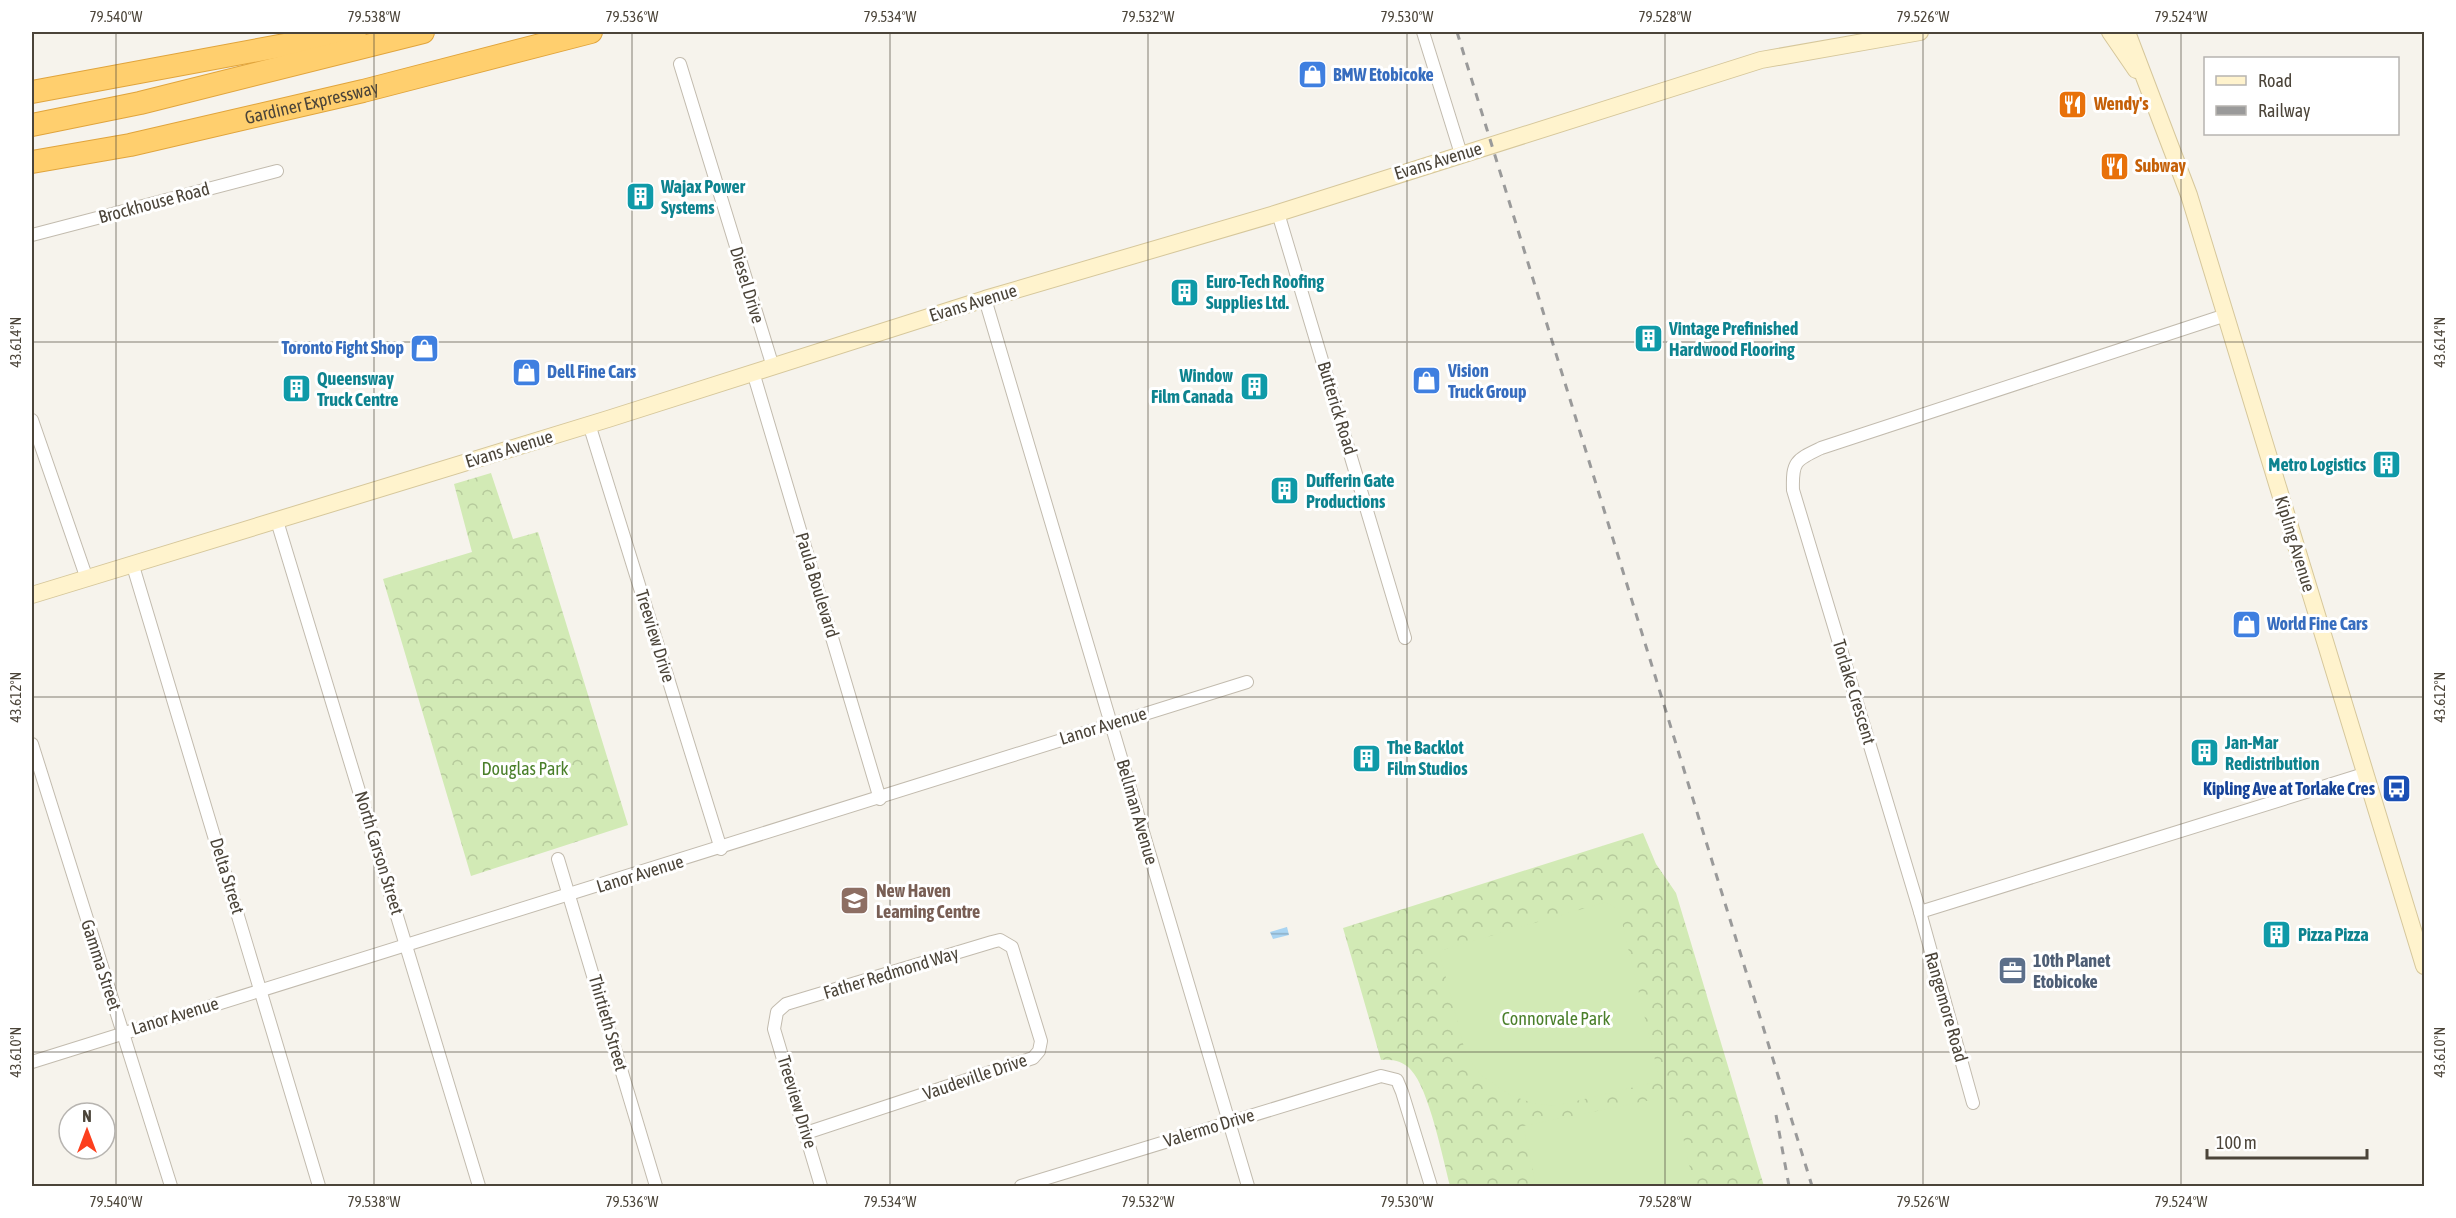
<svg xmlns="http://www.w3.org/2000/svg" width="2456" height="1218" viewBox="0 0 2456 1218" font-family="'Asap Condensed',sans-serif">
<defs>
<pattern id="forest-crowns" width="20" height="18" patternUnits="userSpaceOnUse" patternTransform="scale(1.5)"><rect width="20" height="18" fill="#d2eab5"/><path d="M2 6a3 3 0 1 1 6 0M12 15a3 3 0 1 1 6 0" fill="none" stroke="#b6ca9c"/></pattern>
<pattern id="water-rules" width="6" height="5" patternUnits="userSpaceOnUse" patternTransform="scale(1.5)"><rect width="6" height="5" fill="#a9d4f2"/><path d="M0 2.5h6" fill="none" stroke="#8caec5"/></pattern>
</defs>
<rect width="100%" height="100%" fill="#f6f3ec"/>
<g fill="url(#forest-crowns)">
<path d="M491,473L513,539L538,532L628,825L471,876L383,579L472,552L454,484Z"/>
<path d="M1643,833L1656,864L1676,893L1764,1186H1450C1443,1159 1429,1089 1411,1070C1403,1061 1393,1059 1381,1060L1343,928Z"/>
</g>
<g fill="#d2eab5">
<path d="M1606,902L1619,910L1660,1081L1555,1106L1532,1103L1510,1095L1481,1075L1466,1055L1439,951Z"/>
<path d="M1666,1097L1675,1102L1694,1186H1536L1523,1126Z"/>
</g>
<path fill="url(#water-rules)" d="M1287,927L1289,935L1273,939L1270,932Z"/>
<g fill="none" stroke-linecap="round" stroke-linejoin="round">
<defs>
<g id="minor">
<path d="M1423,32L1461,154"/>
<path d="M680,64L773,367"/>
<path d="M1278,213L1405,638"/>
<path d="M32,235L277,171"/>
<path d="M985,299L1248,1186"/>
<path d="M753,372L880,799"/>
<path d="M32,420L87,579"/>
<path d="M589,424L721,849"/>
<path d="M277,521L479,1186"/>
<path d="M133,566L319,1186"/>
<path d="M32,744L171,1186"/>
<path d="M558,859L656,1186"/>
<path d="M1920,912L2364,774"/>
<path d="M32,1062L1247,682"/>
<path d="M1973,1103L1920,912L1793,490C1792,461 1796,460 1821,448L2226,315"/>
<path d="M806,1133L1033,1058L1039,1051L1041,1041L1012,947L1000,940L992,942L786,1004L777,1012L774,1029L821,1186"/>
<path d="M1021,1186L1381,1076L1397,1080L1402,1092L1431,1186"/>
</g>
<g id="secondary">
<path d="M2110,32L2136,70"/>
<path d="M2127,32L2189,195L2424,966"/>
<path d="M32,595L608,419L985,299L1278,213L1761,60L1920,32"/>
</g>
<g id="motorway">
<path d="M32,92L355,32"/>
<path d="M32,125L140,103L423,32"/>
<path id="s1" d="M32,162L130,145L363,91L591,32"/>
</g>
</defs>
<use href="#minor" stroke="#c2bbae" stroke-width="14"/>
<use href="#secondary" stroke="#d6c79b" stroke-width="18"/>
<use href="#motorway" stroke="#e0a43c" stroke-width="24"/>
<use href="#minor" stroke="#fff" stroke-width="12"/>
<use href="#secondary" stroke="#fff3cd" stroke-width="16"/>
<use href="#motorway" stroke="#ffcf6e" stroke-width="22"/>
<g stroke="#9a9a9a" stroke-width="3" stroke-dasharray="8 8" stroke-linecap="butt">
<path d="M1457,32L1812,1186"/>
<path d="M1776,1115L1789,1186"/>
</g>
</g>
<path fill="none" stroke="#4b4439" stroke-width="1.5" stroke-opacity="0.45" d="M116,32V1186M374,32V1186M632,32V1186M890,32V1186M1148,32V1186M1407,32V1186M1665,32V1186M1923,32V1186M2181,32V1186M32,342H2424M32,697H2424M32,1052H2424"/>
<defs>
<symbol id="shop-square" viewBox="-11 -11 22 22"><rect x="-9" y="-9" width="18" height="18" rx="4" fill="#3f7fe0" stroke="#fff"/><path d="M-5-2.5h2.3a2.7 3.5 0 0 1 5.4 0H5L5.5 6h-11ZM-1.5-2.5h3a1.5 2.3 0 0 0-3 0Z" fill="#fff"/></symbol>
<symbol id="restaurant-square" viewBox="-11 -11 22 22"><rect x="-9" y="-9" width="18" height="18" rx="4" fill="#e8710a" stroke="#fff"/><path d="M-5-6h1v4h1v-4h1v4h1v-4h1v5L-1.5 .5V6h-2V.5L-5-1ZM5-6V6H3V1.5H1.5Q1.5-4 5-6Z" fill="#fff"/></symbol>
<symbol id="building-square" viewBox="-11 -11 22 22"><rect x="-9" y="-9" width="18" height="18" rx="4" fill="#0f9aa8" stroke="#fff"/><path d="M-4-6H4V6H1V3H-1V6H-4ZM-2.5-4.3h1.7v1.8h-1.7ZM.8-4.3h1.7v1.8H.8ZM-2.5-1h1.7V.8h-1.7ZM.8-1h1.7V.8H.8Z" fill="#fff"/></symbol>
<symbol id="bus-square" viewBox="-11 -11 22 22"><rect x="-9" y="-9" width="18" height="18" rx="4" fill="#1a4fb4" stroke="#fff"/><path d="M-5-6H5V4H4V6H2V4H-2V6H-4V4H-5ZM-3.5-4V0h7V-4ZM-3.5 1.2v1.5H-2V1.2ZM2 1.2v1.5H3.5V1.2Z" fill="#fff"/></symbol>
<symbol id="school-square" viewBox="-11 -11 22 22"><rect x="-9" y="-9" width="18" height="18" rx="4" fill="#8d6e63" stroke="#fff"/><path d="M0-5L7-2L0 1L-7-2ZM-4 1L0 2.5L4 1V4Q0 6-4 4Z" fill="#fff"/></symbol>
<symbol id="office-square" viewBox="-11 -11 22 22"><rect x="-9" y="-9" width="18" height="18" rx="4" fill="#5c6f8a" stroke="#fff"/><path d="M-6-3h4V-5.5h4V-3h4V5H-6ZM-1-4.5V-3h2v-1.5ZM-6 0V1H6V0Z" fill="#fff"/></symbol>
</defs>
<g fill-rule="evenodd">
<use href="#shop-square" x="1296" y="58" width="33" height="33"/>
<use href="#restaurant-square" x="2056" y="88" width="33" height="33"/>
<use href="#restaurant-square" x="2098" y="150" width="33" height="33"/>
<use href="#building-square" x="624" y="180" width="33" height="33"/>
<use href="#building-square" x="1168" y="276" width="33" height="33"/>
<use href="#building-square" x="1632" y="322" width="33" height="33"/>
<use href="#shop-square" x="408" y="332" width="33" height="33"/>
<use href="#shop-square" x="510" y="356" width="33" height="33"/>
<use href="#shop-square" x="1410" y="364" width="33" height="33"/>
<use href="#building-square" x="1238" y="370" width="33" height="33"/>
<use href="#building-square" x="280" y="372" width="33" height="33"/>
<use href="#building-square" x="2370" y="448" width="33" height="33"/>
<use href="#building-square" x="1268" y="474" width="33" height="33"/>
<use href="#shop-square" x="2230" y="608" width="33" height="33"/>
<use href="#building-square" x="2188" y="736" width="33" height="33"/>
<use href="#building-square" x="1350" y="742" width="33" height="33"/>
<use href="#bus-square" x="2380" y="772" width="33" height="33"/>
<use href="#school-square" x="838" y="884" width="33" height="33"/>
<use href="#building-square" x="2260" y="918" width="33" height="33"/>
<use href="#office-square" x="1996" y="954" width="33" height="33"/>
</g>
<g text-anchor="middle" stroke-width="6" stroke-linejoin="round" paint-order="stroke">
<g font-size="18" font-weight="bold" fill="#366cbe" stroke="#fff" text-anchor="start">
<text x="1333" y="81">BMW Etobicoke</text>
<text x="404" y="354" text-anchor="end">Toronto Fight Shop</text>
<text x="1448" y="377">Vision<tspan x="1448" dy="21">Truck Group</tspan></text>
<text x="547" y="378">Dell Fine Cars</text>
<text x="2267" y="630">World Fine Cars</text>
</g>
<g font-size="18" fill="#4b4439" stroke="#fff">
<text dy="6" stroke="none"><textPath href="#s1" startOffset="286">Gardiner Expressway</textPath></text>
<text transform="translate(1438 161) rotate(-17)" y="6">Evans Avenue</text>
<text transform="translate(154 203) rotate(-15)" y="6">Brockhouse Road</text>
<text transform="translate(747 285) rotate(73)" y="6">Diesel Drive</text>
<text transform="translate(973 303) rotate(-17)" y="6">Evans Avenue</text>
<text transform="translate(1337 408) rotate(73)" y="6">Butterick Road</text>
<text transform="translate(509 449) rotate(-17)" y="6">Evans Avenue</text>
<text transform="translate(2295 544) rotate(73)" y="6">Kipling Avenue</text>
<text transform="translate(817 585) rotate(73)" y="6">Paula Boulevard</text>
<text transform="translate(655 636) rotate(73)" y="6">Treeview Drive</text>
<text transform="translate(1854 692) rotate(73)" y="6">Torlake Crescent</text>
<text transform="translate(1103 726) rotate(-17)" y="6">Lanor Avenue</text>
<text transform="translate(1137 812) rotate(74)" y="6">Bellman Avenue</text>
<text transform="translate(379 853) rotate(73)" y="6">North Carson Street</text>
<text transform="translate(640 874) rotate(-17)" y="6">Lanor Avenue</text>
<text transform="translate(227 876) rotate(73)" y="6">Delta Street</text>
<text transform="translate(101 965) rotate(72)" y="6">Gamma Street</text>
<text transform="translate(891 973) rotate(-17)" y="6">Father Redmond Way</text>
<text transform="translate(1946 1007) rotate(74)" y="6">Rangemore Road</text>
<text transform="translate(175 1016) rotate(-17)" y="6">Lanor Avenue</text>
<text transform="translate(608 1023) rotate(74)" y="6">Thirtieth Street</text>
<text transform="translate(975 1077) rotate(-19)" y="6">Vaudeville Drive</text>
<text transform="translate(797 1102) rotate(73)" y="6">Treeview Drive</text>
<text transform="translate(1209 1128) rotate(-17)" y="6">Valermo Drive</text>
</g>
<g font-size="18" font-weight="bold" fill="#c56008" stroke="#fff" text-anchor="start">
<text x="2094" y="110">Wendy's</text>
<text x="2135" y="172">Subway</text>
</g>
<g font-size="18" font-weight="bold" fill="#0d838f" stroke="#fff" text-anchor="start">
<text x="661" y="193">Wajax Power<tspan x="661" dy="21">Systems</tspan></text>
<text x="1206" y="288">Euro-Tech Roofing<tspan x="1206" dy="21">Supplies Ltd.</tspan></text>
<text x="1669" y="335">Vintage Prefinished<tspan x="1669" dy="21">Hardwood Flooring</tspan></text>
<text x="1233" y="382" text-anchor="end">Window<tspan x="1233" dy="21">Film Canada</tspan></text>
<text x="317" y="385">Queensway<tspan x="317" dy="21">Truck Centre</tspan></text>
<text x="2366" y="471" text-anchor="end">Metro Logistics</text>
<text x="1306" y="487">Dufferin Gate<tspan x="1306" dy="21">Productions</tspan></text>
<text x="2225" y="749">Jan-Mar<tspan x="2225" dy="21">Redistribution</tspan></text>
<text x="1387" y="754">The Backlot<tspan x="1387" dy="21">Film Studios</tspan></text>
<text x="2298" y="941">Pizza Pizza</text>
</g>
<g font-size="18" fill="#4a7f2a" stroke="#fff">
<text x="525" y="775">Douglas Park</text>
<text x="1556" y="1025">Connorvale Park</text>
</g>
<g font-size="18" font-weight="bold" fill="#164399" stroke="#fff" text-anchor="end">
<text x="2375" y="795">Kipling Ave at Torlake Cres</text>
</g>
<g font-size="18" font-weight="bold" fill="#785e54" stroke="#fff" text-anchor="start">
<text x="876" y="897">New Haven<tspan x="876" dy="21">Learning Centre</tspan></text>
</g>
<g font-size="18" font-weight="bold" fill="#4e5e75" stroke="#fff" text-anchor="start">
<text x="2033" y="967">10th Planet<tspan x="2033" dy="21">Etobicoke</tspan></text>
</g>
</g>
<rect width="2456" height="1218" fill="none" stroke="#ffffff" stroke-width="66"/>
<rect x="2204" y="57" width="195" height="78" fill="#ffffff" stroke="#b7b4b0" stroke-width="1.5"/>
<rect x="2216" y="76" width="30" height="9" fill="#fff3cd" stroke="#b7b4b0" stroke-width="1.5"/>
<text x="2258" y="87" font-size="18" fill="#4b4439">Road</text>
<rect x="2216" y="106" width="30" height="9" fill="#9a9a9a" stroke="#b7b4b0" stroke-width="1.5"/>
<text x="2258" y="117" font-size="18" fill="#4b4439">Railway</text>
<g transform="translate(87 1131)"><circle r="28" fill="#ffffff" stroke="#b7b4b0" stroke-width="1.5"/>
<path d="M0-4.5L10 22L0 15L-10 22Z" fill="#fc3f1d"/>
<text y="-9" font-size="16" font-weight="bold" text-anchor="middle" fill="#4b4439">N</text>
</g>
<path d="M2207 1149v9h160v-9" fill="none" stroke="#4b4439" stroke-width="3"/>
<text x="2216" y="1149" font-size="18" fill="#4b4439" stroke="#ffffff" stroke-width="4.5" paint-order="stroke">100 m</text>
<rect x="33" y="33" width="2390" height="1152" fill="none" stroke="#4b4439" stroke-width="2"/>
<g font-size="15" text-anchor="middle" fill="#4b4439">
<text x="116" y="22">79.540°W</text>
<text x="374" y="22">79.538°W</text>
<text x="632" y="22">79.536°W</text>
<text x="890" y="22">79.534°W</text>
<text x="1148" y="22">79.532°W</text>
<text x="1407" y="22">79.530°W</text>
<text x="1665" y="22">79.528°W</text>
<text x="1923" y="22">79.526°W</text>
<text x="2181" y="22">79.524°W</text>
<text transform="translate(16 342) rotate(-90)" y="5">43.614°N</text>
<text transform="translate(2440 342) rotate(-90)" y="5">43.614°N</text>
<text transform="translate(16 697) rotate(-90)" y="5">43.612°N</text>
<text transform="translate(2440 697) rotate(-90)" y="5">43.612°N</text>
<text transform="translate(16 1052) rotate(-90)" y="5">43.610°N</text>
<text transform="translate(2440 1052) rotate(-90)" y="5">43.610°N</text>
<text x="116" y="1207">79.540°W</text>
<text x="374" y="1207">79.538°W</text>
<text x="632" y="1207">79.536°W</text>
<text x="890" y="1207">79.534°W</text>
<text x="1148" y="1207">79.532°W</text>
<text x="1407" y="1207">79.530°W</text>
<text x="1665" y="1207">79.528°W</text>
<text x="1923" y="1207">79.526°W</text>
<text x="2181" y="1207">79.524°W</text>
</g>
</svg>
